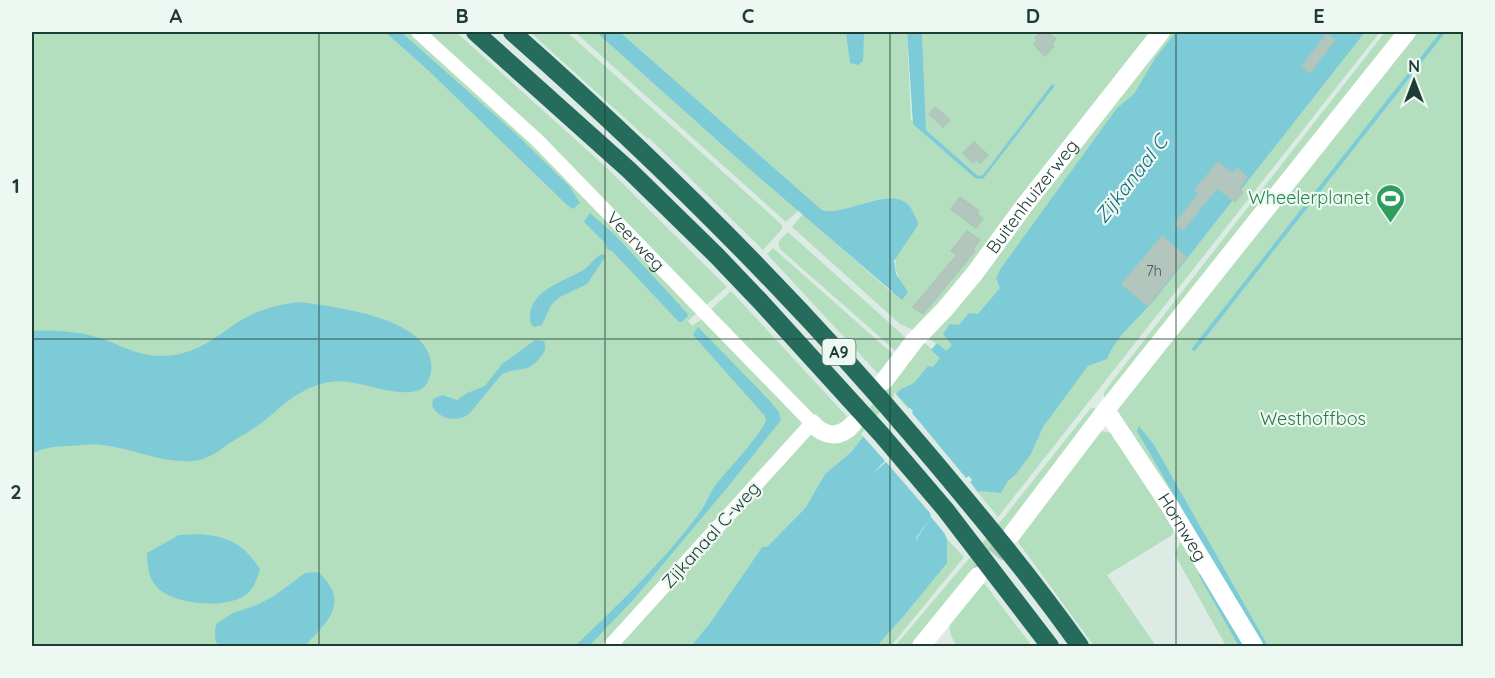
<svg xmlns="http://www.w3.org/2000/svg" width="1495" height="678" viewBox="0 0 1495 678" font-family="Quicksand,sans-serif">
<rect width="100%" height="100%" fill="#ddebe5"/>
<g fill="#b3dfbf">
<path d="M32,32H410L516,129L601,211L698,312L688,321L692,326L703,318L801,421L802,425L606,646H32Z"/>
<path d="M420,32H456L609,170L727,287L705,306Z"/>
<path d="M530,32H567L782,225V229L763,250L649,138L648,139Z"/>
<path d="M575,32H596L739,160L799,210L786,222Z"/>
<path d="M620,32H907L911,120L964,164L926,130L922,32H1157L1029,196L915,331L900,324L792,227L803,214L891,292H908C883,260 900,249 918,219C915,215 911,207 907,204C881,186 849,217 822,210Z"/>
<path d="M1165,32H1380L998,517L909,409L865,434L851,452L825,474L806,507L767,547H762L710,623L691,646H614L807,435L850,433L922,341L932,349L936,344L927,336Z"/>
<path d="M1385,32H1401L1104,399V392L1117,375Z"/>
<path d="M1415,32H1463V646H1257L1117,412L1118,405Z"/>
<path d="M788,232L904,336L906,340L898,353L780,249L778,242Z"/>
<path d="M773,248L895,356L883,379L767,254Z"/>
<path d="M731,291L851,421L843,426L824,427L709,311Z"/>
<path d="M1093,408L1097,409L1009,530L991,549L913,646H895L1001,521L1090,409Z"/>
<path d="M1101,431L1113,433L1174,528L1172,535L1166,539L1107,575L1156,646H1094L1018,542L1020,534Z"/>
<path d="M947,539L964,557L891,646H877L903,617L946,563Z"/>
<path d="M1182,540L1247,646H1226L1176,557L1175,552Z"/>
<path d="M984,583L1032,646H957C952,639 947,628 951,619C956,610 976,592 984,583Z"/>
</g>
<g fill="#7ecbd8">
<path d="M385,32H401L515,133L570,187L580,203L573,209L567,205L429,71Z"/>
<path d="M596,32H620L822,210C847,217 893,182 911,208C914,214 918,218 918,225L894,261L896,274L908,292L902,300L739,160Z"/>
<path d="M846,32H864L863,61L858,65L850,63Z"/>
<path d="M907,32H922L926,130L978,176L983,175L1052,84L1054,85V87L983,179L975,178L913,124Z"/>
<path d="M1176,32H1365L1156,298C1139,318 1116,336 1107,359L1088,366L1043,427L1031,454L1016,474L1008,481L1001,493L980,491L978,493L970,482L972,480L966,479L911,412L912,411L896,394L901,389L914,383L928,366L933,367L940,358L931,350L937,343L946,351L952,345L943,334L950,324L959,325L969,313L978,314L1000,288L996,278L1001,268L1117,108L1134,94L1156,57Z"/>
<path d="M590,213L616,236L687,313L688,316L682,322H679L612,251L607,249L605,243L584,222Z"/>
<path d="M602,254L605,256L604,259L587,284L560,297L551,305L542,325L534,327L531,324C524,291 564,282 585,269C591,264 595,257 602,254Z"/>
<path d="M299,302C336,307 438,318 431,372C429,384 423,391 411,392C380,395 351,374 321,384C291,393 280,410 256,427C249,432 241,436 233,441C221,449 209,460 193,461C160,463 135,449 103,445C93,444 82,445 71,446C58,446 43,447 32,454V331C54,330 78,331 100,338C129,348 141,359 174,355C199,351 215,338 235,324C254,311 275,305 299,302Z"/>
<path d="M698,327L770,401L779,412L781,420L731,483L634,599L589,646H575C618,605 662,563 698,515C705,507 708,496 714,487C730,466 754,444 766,421L765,416L693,335Z"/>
<path d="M535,340L544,341C546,347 546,350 542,355C528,375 519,366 502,374L469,414C456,423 439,419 432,406L433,399L442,395L457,400L467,393L485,386L502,364Z"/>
<path d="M880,415L942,527L947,539V563L903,617L877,646H691L710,623L762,547H767L806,507L825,474L851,452Z"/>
<path d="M1139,426L1154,445L1268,646H1261L1137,431Z"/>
<path d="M198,534C227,536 243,543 260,569C257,578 255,587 247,594C228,609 181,605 161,591C149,582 147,567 147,553L179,535Z"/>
<path d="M318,572C351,602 328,621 305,646H219C213,640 215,632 216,624L233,613L257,605L274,596L305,573Z"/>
</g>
<path fill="#ddebe5" d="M894,392L908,409L910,408L913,411L912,413L966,478L969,476L972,480L970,482L980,495L946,528L950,540L931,517L917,538L918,542L916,538L931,517L930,513L886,462L871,475L885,461L861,434L894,396Z"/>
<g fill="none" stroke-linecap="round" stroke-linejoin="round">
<g stroke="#7ecbd8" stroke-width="4">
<path d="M1194,349L1443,32"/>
<path d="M1201,575L1241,646"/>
</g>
</g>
<g fill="#b2c6be" stroke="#afc5bc" stroke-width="1.5">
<path d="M1041,32H1046L1056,39L1052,44L1054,46L1045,56L1034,45L1037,40L1035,38Z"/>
<path d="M1327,34L1335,40L1310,73L1302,66Z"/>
<path d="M935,107L950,120L943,127L929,114Z"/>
<path d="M974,142L988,155L980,163L976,160L973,163L963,153Z"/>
<path d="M1218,162L1233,174L1237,168L1247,177L1239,189L1243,192L1235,202L1217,188L1183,230L1175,224L1199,193L1195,190Z"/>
<path d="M960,197L979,211L977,214L983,219L976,228L951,209Z"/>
<path d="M967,231L980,240L973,249L975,251L923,314L913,307L957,255L951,251Z"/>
<path d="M1162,236L1186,257L1148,306L1122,284Z"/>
</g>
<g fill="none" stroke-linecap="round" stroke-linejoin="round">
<path stroke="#b7c8c2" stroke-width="18" stroke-dasharray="18 9" stroke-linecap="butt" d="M978,576L1012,534"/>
<path stroke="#fff" stroke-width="14" id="s1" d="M418,32L537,140L812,423L610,646"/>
<g stroke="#fff" stroke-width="18">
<path id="s2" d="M884,381L915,340L945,309L975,273L1024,206L1161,32"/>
<path id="s3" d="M1106,410L1169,505L1254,646"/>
<path d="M812,423C824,437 840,439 853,424"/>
<path d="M1012,534L1106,410L1407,32"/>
<path d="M921,646L978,576"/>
</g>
<g stroke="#266c5d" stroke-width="18">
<path d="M475,32L629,170L717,256L760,301L881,434L945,509L1050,646"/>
<path d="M512,32C658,161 796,298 922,447C977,512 1031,577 1080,646"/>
</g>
</g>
<path fill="none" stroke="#1d3c34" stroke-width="1.5" stroke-opacity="0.55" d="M319,32V646M605,32V646M890,32V646M1176,32V646M32,339H1464"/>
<defs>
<symbol id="stadium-pin" viewBox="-11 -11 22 30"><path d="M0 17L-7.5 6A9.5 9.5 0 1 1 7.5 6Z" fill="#2e9e5b" stroke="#eef8f3"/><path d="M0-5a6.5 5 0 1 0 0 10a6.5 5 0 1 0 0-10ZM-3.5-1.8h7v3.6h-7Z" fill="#fff"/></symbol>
</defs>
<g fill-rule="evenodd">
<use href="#stadium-pin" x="1374" y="182" width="33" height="45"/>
</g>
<g text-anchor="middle" stroke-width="4.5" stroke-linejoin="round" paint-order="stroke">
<g font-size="15" fill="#425e56">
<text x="1154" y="276">7h</text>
</g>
<rect fill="#eef8f3" stroke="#5c746d" stroke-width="1.5" x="822.5" y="339" width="33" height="26" rx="4.5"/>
<g font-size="16" font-weight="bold" fill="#1d3c34">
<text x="839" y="358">A9</text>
</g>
<g font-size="18" fill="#1d3c34" stroke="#eef8f3">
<text dy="6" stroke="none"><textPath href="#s2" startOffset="237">Buitenhuizerweg</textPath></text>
<text dy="6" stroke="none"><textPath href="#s1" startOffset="302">Veerweg</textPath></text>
<text dy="6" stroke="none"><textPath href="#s3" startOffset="140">Hornweg</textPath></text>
<text transform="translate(711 535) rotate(-48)" y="6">Zijkanaal C-weg</text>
</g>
<g font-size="18" fill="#27864d" stroke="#eef8f3" text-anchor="end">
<text x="1370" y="204">Wheelerplanet</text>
</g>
<g font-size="18" fill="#237843" stroke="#eef8f3">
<text x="1313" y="425">Westhoffbos</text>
</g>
<g font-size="20" font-style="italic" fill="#116d7f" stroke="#eef8f3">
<text transform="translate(1131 179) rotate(-52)" y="7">Zijkanaal C</text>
</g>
</g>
<rect width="1495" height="678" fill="none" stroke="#eef8f3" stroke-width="66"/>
<g transform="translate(1414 81)" stroke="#eef8f3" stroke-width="4.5" paint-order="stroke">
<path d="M0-4.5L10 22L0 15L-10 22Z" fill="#1d3c34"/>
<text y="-9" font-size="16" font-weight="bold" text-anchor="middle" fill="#1d3c34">N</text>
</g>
<rect x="33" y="33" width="1429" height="612" fill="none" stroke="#1d3c34" stroke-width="2"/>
<g font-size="20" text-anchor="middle" font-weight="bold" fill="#1d3c34">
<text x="176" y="23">A</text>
<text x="462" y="23">B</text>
<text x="748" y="23">C</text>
<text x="1033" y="23">D</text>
<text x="1319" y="23">E</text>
<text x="16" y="193">1</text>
<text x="16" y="499">2</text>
</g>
</svg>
